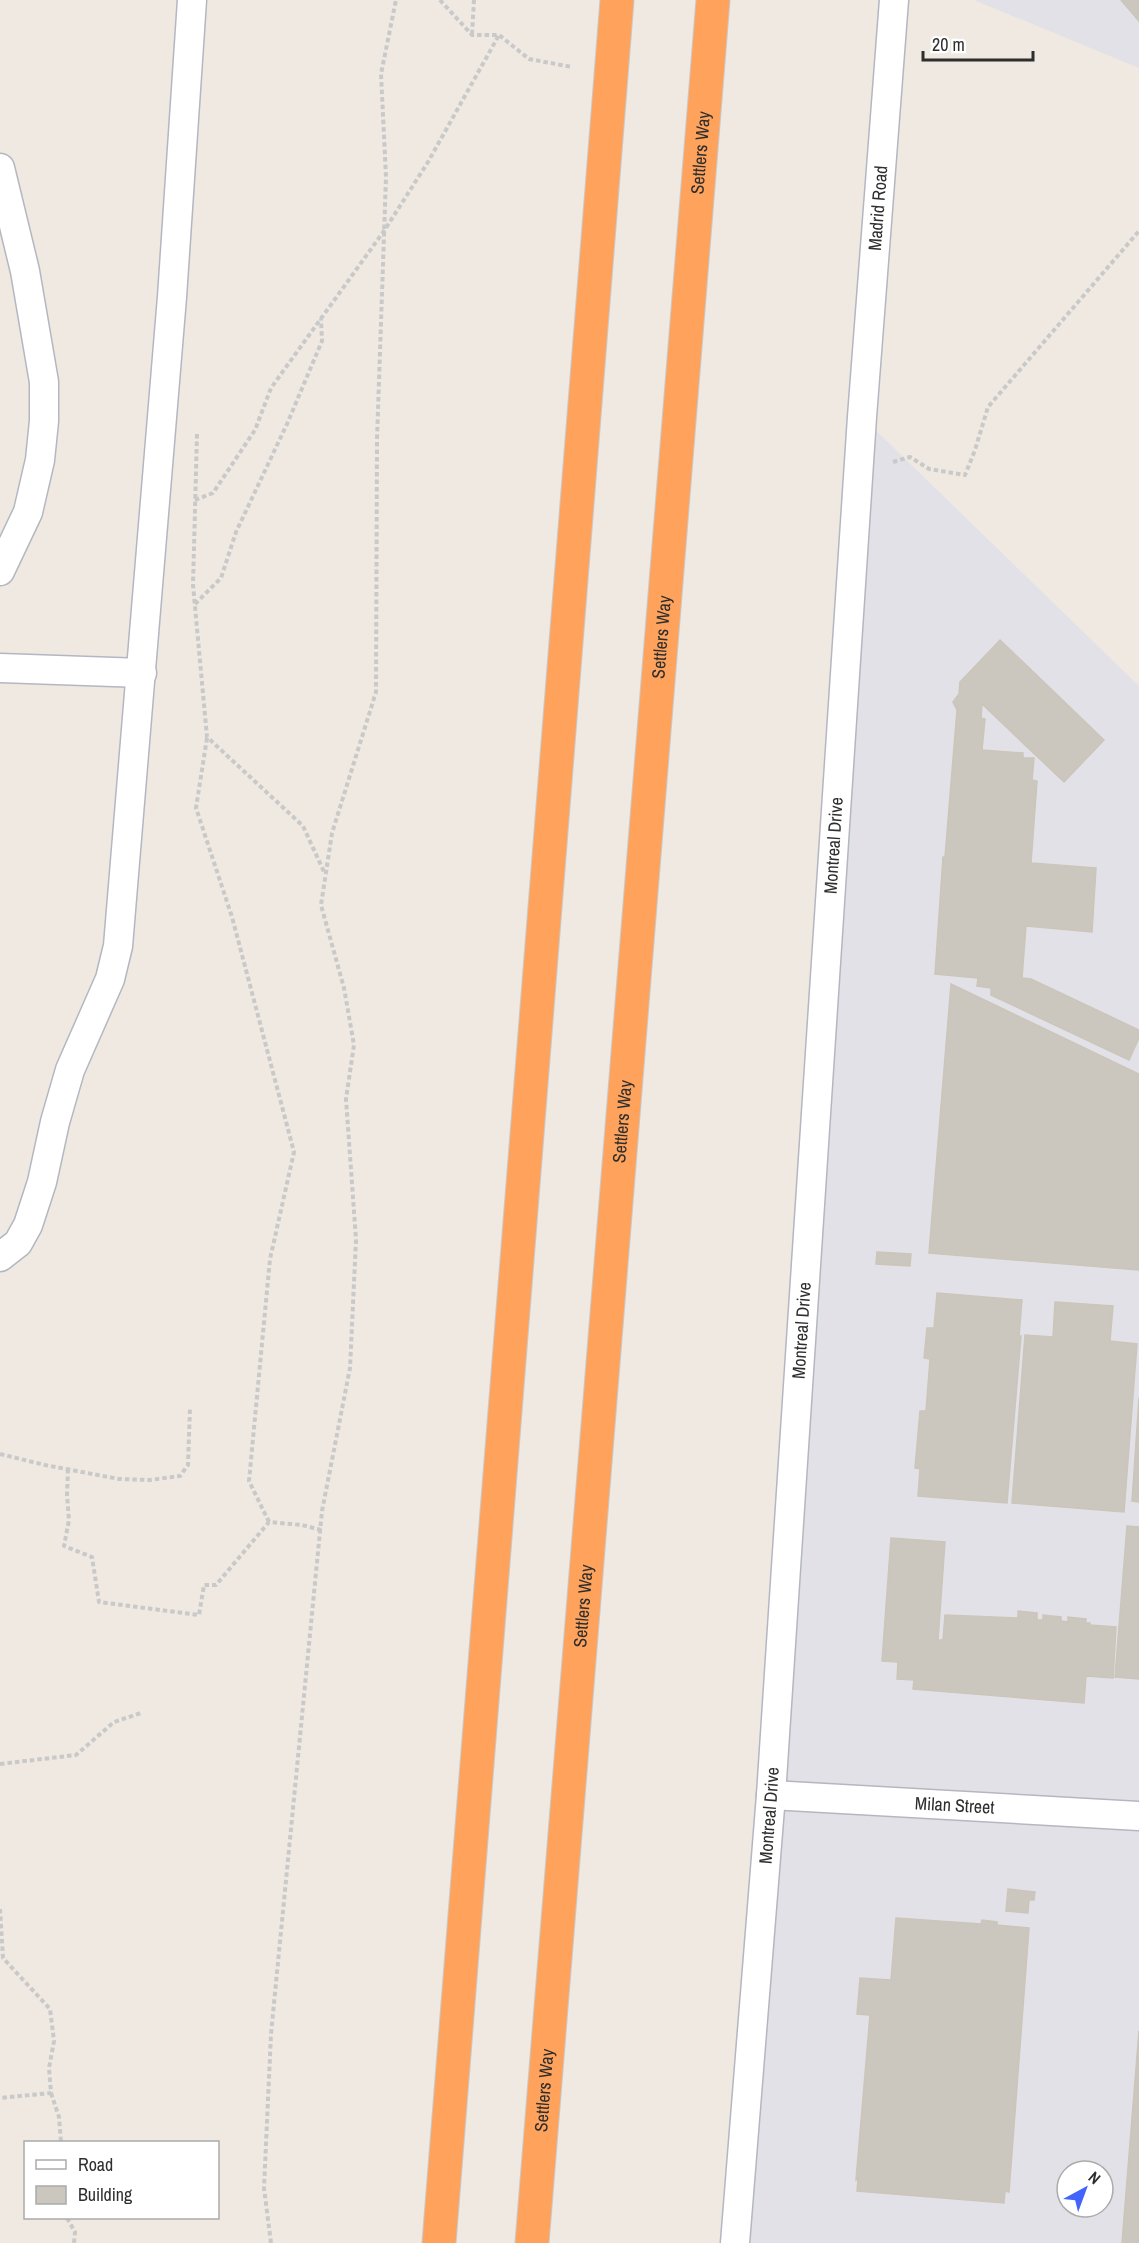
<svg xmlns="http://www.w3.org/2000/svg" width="1139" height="2243" viewBox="0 0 1139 2243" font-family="'Archivo Narrow',sans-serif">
<rect width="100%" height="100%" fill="#efe9e1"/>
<g fill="#e3e1e8" fill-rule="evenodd">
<path d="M974,0H1139V68Z"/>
<path d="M862,417L1139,686V2243H735ZM1067,2171H1103V2207H1067Z"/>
</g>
<g fill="#cbc7bf" stroke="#cbc5ba" stroke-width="1.5">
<path d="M1121,0H1139V21Z"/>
<path d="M1000,640L1104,740L1064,782L982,704L981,718L985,719L982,750L1023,753V758H1034L1032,780L1037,781L1031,863L1096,868L1092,932L1026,926L1022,978L1031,979L1139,1030V1038L1129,1060L991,995V988L977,986L978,978L935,974L943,857H945L957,710L953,702L959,694L960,682Z"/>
<path d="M951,984L1139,1074V1270L929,1253Z"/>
<path d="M877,1252L911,1254L910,1266L876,1264Z"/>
<path d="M937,1293L1022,1300L1019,1336H1021L1007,1503L918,1496L920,1469L915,1468L920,1411H926L930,1359L924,1358L927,1328H934Z"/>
<path d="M1055,1302L1113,1306L1110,1341L1137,1344L1124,1512L1012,1503L1025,1335L1053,1337Z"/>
<path d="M1139,1398V1502L1132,1501Z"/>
<path d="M1127,1526L1139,1527V1679L1115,1677Z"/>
<path d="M891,1538L945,1542L938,1640H943L945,1615L1018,1618V1611L1037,1613V1620H1043V1615L1061,1617V1621L1068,1622V1617L1086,1619V1623H1090V1625L1116,1627L1113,1678L1086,1676L1084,1703L913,1689L914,1680L897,1679L898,1662L882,1661Z"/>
<path d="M1008,1889L1035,1892L1034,1900H1029L1028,1913L1006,1911Z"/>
<path d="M896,1918L981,1924L982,1920L997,1922V1925L1029,1928L1009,2192L1005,2191L1004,2203L857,2191L858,2179L856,2180L870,2015L857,2014L860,1978L891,1980Z"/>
<path d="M1139,2031V2243H1122Z"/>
</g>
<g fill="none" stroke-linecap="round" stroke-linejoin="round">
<defs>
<g id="street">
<path d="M0,168L25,271L44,382V421L40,460L28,512L0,571"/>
<path d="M0,668L142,673"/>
<path d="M0,1257L18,1243L28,1225L42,1182L55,1122L70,1070L110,979L118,946L172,297L192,0"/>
<path id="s1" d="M771,1795L1139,1816"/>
<path id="s2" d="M735,2243L771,1795L862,417L894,0"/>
</g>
<g id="highway">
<path d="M439,2243L617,0"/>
<path id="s3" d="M532,2243L713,0"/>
</g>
</defs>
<use href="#street" stroke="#b4b7c1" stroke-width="31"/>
<use href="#highway" stroke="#c9c9c9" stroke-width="35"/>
<g stroke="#c9c9c9" stroke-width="4" stroke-dasharray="4.5 3" stroke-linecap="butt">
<path d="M440,0L472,35H499L529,59L572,67"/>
<path d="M472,34L474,0"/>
<path d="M197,434L193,585L207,737L303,826L325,874"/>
<path d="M893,462L910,457L929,469L965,475L975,450L988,407L1139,231"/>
<path d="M195,500L213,493L255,430L271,388L384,231L428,162L499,35"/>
<path d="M195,604L221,578L236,532L287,424L322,341L321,319"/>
<path d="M207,738L196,808L232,917L294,1152L270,1259L249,1481L269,1522"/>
<path d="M0,1454L45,1465L119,1479L150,1480L180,1476L188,1465L190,1408"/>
<path d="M68,1469L67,1495L69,1520L64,1546L92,1557L99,1602L199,1615L204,1585H216L269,1522L302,1525L321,1530"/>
<path d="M0,1764L76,1755L114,1722L141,1713"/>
<path d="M0,1909L3,1958L50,2009L54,2041L49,2068L51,2093L0,2098"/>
<path d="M51,2093L59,2117L61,2142"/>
<path d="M67,2218L75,2232L74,2243"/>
<path d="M271,2243L264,2188L271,2034L322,1511L350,1368L356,1240L346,1099L354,1045L344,988L321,905L332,833L376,692L377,439L386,177L381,74L396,0"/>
</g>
<use href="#street" stroke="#fff" stroke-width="28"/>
<use href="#highway" stroke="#ffa35c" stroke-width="33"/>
</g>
<g text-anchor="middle" stroke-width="6" stroke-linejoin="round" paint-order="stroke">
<g font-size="18" fill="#2e2e2e" stroke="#fff">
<text dy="6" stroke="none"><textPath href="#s3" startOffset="2097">Settlers Way</textPath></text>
<text dy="6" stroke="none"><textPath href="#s2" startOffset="2040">Madrid Road</textPath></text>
<text dy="6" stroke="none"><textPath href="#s3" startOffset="1611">Settlers Way</textPath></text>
<text dy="6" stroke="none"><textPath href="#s2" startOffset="1401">Montreal Drive</textPath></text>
<text dy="6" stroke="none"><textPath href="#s3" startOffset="1125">Settlers Way</textPath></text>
<text dy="6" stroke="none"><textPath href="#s2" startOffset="915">Montreal Drive</textPath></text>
<text dy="6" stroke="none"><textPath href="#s3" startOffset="639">Settlers Way</textPath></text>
<text dy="6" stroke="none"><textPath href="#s1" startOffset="184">Milan Street</textPath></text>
<text dy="6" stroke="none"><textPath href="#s2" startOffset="429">Montreal Drive</textPath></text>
<text dy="6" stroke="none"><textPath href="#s3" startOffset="153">Settlers Way</textPath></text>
</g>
</g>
<rect x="24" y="2141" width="195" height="78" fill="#ffffff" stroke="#ababab" stroke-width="1.5"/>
<rect x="36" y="2160" width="30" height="9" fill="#ffffff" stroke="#ababab" stroke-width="1.5"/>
<text x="78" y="2171" font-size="18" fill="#2e2e2e">Road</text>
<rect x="36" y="2186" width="30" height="18" fill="#cbc7bf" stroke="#ababab" stroke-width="1.5"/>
<text x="78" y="2201" font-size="18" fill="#2e2e2e">Building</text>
<g transform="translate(1085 2189) rotate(41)"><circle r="28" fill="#ffffff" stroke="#ababab" stroke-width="1.5"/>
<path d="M0-4.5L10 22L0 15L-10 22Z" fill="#4264fb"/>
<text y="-9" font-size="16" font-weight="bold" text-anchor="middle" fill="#2e2e2e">N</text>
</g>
<path d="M923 51v9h110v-9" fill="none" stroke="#2e2e2e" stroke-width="3"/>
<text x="932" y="51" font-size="18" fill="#2e2e2e" stroke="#ffffff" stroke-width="4.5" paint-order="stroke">20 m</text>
</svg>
